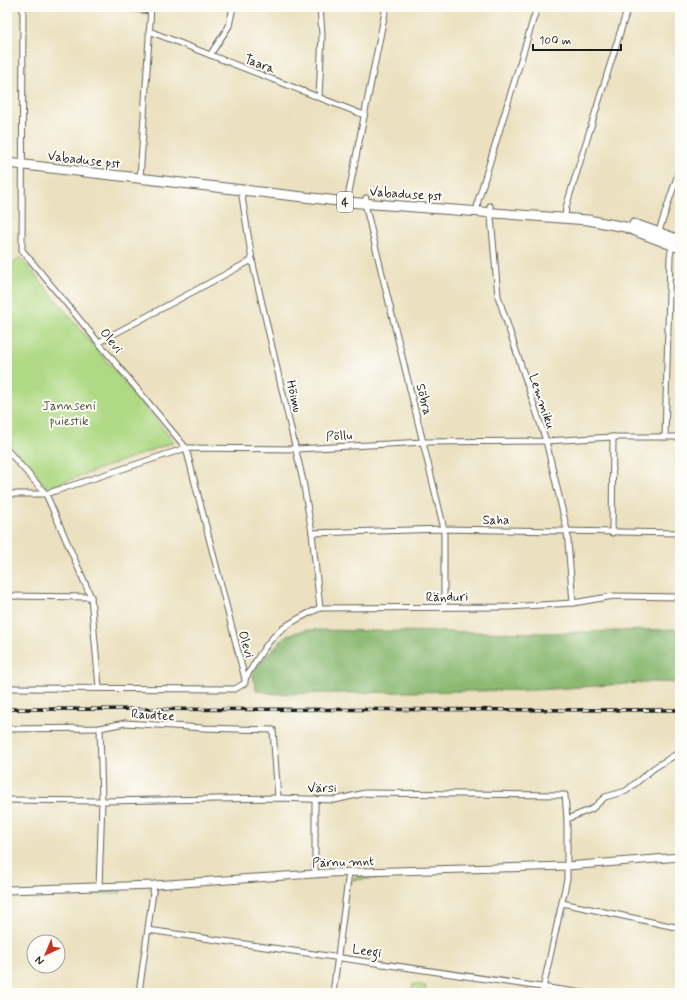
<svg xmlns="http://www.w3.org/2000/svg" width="687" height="1000" viewBox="0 0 687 1000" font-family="Mynerve,sans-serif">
<rect width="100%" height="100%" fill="#fdfcf7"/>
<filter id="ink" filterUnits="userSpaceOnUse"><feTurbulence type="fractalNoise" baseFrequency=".025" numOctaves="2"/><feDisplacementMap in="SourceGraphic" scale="8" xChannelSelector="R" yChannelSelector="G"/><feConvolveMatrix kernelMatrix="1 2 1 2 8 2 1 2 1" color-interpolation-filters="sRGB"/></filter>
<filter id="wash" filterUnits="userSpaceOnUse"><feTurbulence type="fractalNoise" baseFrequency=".012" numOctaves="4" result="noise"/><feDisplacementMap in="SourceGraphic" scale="16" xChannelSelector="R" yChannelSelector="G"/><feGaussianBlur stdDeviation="0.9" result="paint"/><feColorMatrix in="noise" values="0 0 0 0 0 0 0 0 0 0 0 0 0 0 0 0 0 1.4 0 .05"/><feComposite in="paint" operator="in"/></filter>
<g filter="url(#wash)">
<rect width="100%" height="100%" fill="#ebe1c0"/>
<g fill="#afd984" stroke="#667a50">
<path d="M20,257L174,442L47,488L7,441V269Z"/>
<path d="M384,876L383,878L352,880L356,877Z"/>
<path d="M121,890V893L88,894V892Z"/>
<path d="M57,893V895L28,896L27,894Z"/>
<path d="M413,984L426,986L425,993H412Z"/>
</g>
<path fill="#8bb972" stroke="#546a47" d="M680,629V683L653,682L538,690L274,694L256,690L252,671L287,635L305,630L552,633Z"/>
</g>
<g filter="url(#ink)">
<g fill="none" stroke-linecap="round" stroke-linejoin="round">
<defs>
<g id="street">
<path d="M23,7L22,250L186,448L245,679"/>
<path d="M122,7L150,11"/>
<path d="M149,31L364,115"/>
<path d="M210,55L229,26L233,7"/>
<path d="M319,97L322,35L320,7"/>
<path d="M140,179L151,7"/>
<path d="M241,190L252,260L303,481L312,533L320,608"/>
<path d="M366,198V208L444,529V607"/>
<path d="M347,202L386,7"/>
<path d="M490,206L498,296L546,441L567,530L573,603"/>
<path d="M477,211L478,201L537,7"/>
<path d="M565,217L566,207L628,7"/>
<path d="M658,234L680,168"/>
<path d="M99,342L252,260"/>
<path d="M665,437L670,257L672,245"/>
<path d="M7,450L46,494L91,597L99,687"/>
<path d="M7,494H46L186,448L297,449L424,442L546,441L613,437H680"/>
<path d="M312,533L444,529L680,533"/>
<path d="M612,533L613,437"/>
<path d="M7,596L91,597"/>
<path d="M7,688L235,689L245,683V679C270,637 275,628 320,608L509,607L573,603L614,596L680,597"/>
<path d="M7,729L100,728L125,723L204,728L273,730L278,798"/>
<path d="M7,800L102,801L278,798L335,800L365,793L565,795L567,819V879L542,993"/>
<path d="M567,819L592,809L605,797L626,791L654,768L680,752"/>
<path d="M315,873V799"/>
<path d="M99,887L102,801L100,728"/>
<path d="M562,903L680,928"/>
<path d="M148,930L583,993"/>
<path d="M139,993L154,885"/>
<path d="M333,993L349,872"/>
</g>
<path id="secondary" d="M7,890L154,885L328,873L567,866L680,857"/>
<g id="highway">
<path d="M7,163L347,202L588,220L625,227L680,248"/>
<path d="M634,224L680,240"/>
</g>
</defs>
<use href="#street" stroke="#646155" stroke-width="7"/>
<use href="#secondary" stroke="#646155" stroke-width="9"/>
<use href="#highway" stroke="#646155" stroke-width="11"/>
<use href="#street" stroke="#fff" stroke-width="5"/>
<use href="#secondary" stroke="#fff" stroke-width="7"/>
<use href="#highway" stroke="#fff" stroke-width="9"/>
<defs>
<path id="rail" d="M7,709L680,710"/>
</defs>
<use href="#rail" stroke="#1c1c1c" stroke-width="3.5"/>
<use href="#rail" stroke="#fdfcf7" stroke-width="2" stroke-dasharray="6" stroke-linecap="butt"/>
</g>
</g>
<g text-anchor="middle" stroke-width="4" stroke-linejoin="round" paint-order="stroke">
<rect fill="#fdfcf7" stroke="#605f5e" stroke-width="1" x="337" y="192" width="16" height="20" rx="3"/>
<g font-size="12" font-weight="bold" fill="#1c1c1c">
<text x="345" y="206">4</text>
</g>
<g font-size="13" fill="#1c1c1c" stroke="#fdfcf7">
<text transform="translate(260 63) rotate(21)" y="5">Taara</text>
<text transform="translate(84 159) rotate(7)" y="5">Vabaduse pst</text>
<text transform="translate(406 193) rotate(4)" y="5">Vabaduse pst</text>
<text transform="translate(112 340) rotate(51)" y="5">Olevi</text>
<text transform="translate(295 396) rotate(77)" y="5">Hõimu</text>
<text transform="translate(425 399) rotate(76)" y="5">Sõbra</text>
<text transform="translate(543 401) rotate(71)" y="5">Lemmiku</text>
<text transform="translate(339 435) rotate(-3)" y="5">Põllu</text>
<text transform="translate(496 519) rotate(1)" y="5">Saha</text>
<text x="447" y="601">Ränduri</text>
<text transform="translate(247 644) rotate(74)" y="5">Olevi</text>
<text transform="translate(153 714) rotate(4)" y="5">Raudtee</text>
<text transform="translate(322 787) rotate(-1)" y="5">Värsi</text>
<text transform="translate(343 861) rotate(-2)" y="5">Pärnu mnt</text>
<text transform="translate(367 950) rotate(9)" y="5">Leegi</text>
</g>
<g font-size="13" fill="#4f5e40" stroke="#fdfcf7">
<text x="69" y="410">Jannseni<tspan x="69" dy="15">puiestik</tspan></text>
</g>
</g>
<rect width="687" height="1000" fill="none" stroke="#fdfcf7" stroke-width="24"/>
<g transform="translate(46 954) rotate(224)"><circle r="19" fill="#fdfcf7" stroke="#a3a29f"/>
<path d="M0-3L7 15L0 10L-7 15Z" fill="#c8321e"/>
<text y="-6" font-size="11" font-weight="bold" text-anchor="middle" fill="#1c1c1c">N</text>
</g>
<path d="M533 44v6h88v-6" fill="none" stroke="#1c1c1c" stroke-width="2"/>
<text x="539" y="44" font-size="12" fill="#1c1c1c" stroke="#fdfcf7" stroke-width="3" paint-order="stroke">100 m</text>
</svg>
